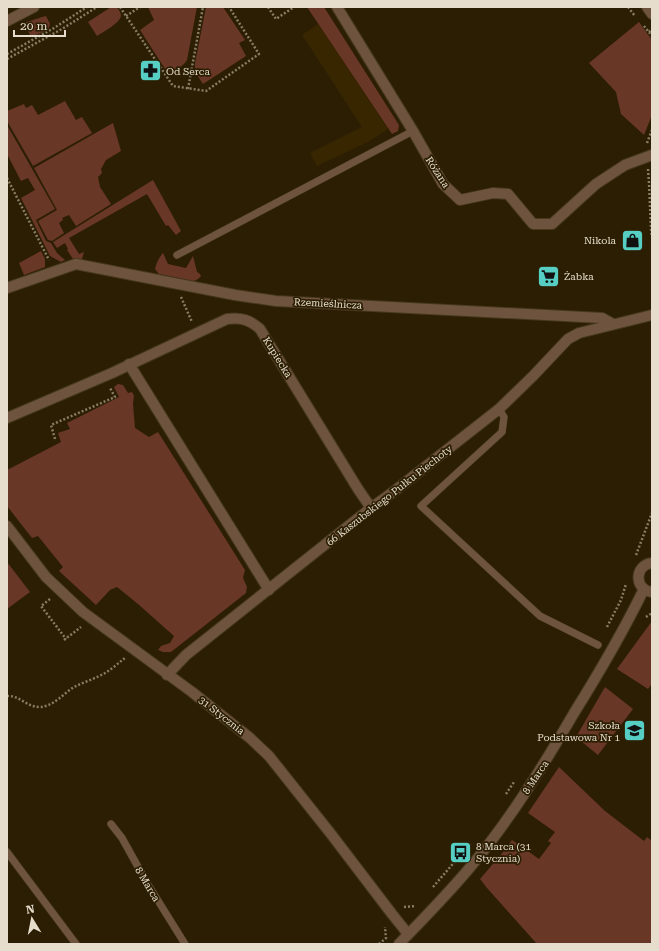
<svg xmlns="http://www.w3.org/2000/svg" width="659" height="951" viewBox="0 0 659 951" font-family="'Roboto Serif',serif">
<rect width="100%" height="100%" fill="#2c1e02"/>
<path fill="#372600" d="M318,24L388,129L368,142L317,166L310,153L362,127L302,35Z"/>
<g fill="#693725">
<path d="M111,7H117C119,10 121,13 121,16C120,23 103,32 97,36L88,22Z"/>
<path d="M148,7H197L187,60C182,68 175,70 167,72L140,30L154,20Z"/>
<path d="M206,7H223L245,40L239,43L246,56L203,84L195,72V63Z"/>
<path d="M307,7H324L399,125L398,131L392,134Z"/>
<path d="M46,16L50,24L48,30L31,37L24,23L42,17Z"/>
<path d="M639,22L652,40V115L644,135L621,114L616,92L589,63Z"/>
<path d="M65,101L76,120L82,117L92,133L33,166L7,121V111L24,104L26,108L32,105L38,115Z"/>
<path d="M113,123L121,151L106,160L101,169L102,173L98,177L100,187L111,204L76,226L69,215L62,218L63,220L59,223L64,233L52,241L48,240L38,221L57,210L34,168Z"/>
<path d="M7,125L55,209L36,220L46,241L51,243L57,253L65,260L61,262L50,256L21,198L35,190L28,178L21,181L7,154Z"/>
<path d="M153,180L181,231L176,235L168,225L166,226L147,194L69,238L79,254L84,252L82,259H73L67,250L68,249L65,243L57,248L53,242Z"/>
<path d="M41,251L45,259V267L24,275L19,263Z"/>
<path d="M163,253L168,264L186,268L193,256L197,272L200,274L201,276L198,279L194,281L159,274L155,269C156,264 159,257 163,253Z"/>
<path d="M118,384L123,385L128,393L132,392L134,396L133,404L135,428L149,437L158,432L245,570L243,578L247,587L246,593L171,652H163L158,650L161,646L170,643L174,636L138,604L117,587L110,590L96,605L59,571L63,567L38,536L32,538L7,506V470L61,442L58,433L70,429L67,423L119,397L114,387Z"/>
<path d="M7,562L30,592L7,609Z"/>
<path d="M652,621V684L648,689L617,669Z"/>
<path d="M605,687L633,709L598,755L576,737Z"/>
<path d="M559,767L605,811L644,841L647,837L652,841V941L649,944H537L487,888L480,879L503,852L512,840L539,859L551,843L548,841L555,832L528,813Z"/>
</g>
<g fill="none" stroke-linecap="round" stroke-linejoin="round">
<defs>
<g id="service">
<path d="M177,255L413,131"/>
<path d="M499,409L504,417L502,432L421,506L540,616L598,645"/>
<path d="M111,824L122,838L147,883L185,944"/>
<path d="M7,852L76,944"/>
</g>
<path id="pedestrian" d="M7,288L76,264L235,295L276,301L602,318L613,324"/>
<g id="minor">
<path d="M337,7L413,131L443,184L460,200L493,193L508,194L533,224H552L596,184L625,165L652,155"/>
<path d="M647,7L652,14"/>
<path d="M129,364L269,590"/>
<path d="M7,418L112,373L227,319C241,317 250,320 260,329L358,489L371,508"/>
<path d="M7,526L46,577L64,594L83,612L192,692L250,738L269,756L331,834L392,914L408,934"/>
<path d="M167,675L186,655L371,508L397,489L499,409L533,376L568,339L579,333L652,315"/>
</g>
<g id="tertiary">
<path d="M7,21L34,7"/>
<path d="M652,563C634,565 634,590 652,592"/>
<path d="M399,944C422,920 445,897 467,871C508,823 542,768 574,713C599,673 623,632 644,589"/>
</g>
</defs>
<use href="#service" stroke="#46391e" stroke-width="8"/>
<use href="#pedestrian" stroke="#46391e" stroke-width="12"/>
<use href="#minor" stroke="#46391e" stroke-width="12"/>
<use href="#tertiary" stroke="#46391e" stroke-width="12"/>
<g stroke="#887c66" stroke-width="2.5" stroke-dasharray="2 2" stroke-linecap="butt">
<path d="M120,7L173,86L206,91L259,54L229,7"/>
<path d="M268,7L276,19L294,7"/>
<path d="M628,7L635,16"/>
<path d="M126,16L140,7"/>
<path d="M644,26L652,36"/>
<path d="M649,32L652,29"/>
<path d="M7,54L54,28L87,7"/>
<path d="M7,59L62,29L97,7"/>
<path d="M188,89L203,7"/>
<path d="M647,143L652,130"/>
<path d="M648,169L649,183L651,229L652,237"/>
<path d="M7,178L49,260"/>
<path d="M181,297L192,322"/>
<path d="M55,439L51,425L115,397L110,388"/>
<path d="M636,555L652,513"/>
<path d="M50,599L41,606L66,639"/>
<path d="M646,617L652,613"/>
<path d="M607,627L621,600L626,584"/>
<path d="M64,640L81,627"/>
<path d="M7,696C19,695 27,707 39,707C53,707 63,694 74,687C82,683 91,680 99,676C109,672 117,664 125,658"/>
<path d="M506,794L514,782"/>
<path d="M433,887L470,844"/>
<path d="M404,907L416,906"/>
<path d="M379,944L386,938L385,927"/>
</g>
<use href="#service" stroke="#6e543e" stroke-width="7"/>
<use href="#pedestrian" stroke="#6e543e" stroke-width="10"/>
<use href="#minor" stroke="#6e543e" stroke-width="10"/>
<use href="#tertiary" stroke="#6e543e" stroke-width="10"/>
</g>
<defs>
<symbol id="pharmacy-square" viewBox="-11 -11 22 22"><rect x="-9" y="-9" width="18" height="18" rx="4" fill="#56cec3" stroke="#2c1e02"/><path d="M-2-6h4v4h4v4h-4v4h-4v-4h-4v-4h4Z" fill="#111"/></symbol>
<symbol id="shop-square" viewBox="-11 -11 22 22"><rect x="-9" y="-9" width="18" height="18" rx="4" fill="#56cec3" stroke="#2c1e02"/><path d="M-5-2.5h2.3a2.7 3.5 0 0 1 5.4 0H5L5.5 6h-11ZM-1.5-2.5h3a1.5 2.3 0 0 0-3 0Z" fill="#111"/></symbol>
<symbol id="supermarket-square" viewBox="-11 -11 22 22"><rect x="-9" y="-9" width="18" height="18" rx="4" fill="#56cec3" stroke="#2c1e02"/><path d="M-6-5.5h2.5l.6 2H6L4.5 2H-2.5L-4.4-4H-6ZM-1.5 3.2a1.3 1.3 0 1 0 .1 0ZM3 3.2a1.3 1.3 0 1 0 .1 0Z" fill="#111"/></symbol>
<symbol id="school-square" viewBox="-11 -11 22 22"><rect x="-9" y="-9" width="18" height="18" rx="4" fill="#56cec3" stroke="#2c1e02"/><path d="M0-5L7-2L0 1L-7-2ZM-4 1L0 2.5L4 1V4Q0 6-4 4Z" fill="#111"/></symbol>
<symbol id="bus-square" viewBox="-11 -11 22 22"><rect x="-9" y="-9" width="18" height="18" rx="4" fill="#56cec3" stroke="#2c1e02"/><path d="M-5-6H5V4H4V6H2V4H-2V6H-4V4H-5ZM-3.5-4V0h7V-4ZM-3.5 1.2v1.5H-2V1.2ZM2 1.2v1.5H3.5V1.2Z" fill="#111"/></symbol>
</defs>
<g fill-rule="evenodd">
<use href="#pharmacy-square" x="138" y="58" width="25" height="25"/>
<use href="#shop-square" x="620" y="228" width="25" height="25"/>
<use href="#supermarket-square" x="536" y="264" width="25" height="25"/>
<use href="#school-square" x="622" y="718" width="25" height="25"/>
<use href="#bus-square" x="448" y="840" width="25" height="25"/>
</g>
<g text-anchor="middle" stroke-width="3.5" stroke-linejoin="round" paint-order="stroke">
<g font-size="10" fill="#e6ddcd" stroke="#2c1e02" text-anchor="start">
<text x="166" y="75">Od Serca</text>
<text x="616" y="244" text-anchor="end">Nikola</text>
<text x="564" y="280">Żabka</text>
<text x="620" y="729" text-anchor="end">Szkoła<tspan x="620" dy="12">Podstawowa Nr 1</tspan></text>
<text x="476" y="850">8 Marca (31<tspan x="476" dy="12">Stycznia)</tspan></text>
</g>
<g font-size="10" fill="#e6ddcd" stroke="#2c1e02">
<text transform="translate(438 172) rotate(57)" y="4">Różana</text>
<text transform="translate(328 303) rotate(3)" y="4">Rzemieślnicza</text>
<text transform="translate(278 357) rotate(58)" y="4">Kupiecka</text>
<text transform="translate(389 495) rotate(-38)" y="4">66 Kaszubskiego Pułku Piechoty</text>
<text transform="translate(222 715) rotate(38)" y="4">31 Stycznia</text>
<text transform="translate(535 777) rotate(-56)" y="4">8 Marca</text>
<text transform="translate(148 884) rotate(59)" y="4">8 Marca</text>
</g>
</g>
<rect width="659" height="951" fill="none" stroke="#e6ddcd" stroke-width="16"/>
<g transform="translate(32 919) rotate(350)" stroke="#2c1e02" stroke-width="3" paint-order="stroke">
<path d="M0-3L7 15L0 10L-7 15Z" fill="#e6ddcd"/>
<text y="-6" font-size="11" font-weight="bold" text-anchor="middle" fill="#e6ddcd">N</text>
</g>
<path d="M14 30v6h51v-6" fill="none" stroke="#e6ddcd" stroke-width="2"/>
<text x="20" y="30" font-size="12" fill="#e6ddcd" stroke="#2c1e02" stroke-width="3" paint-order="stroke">20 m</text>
</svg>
